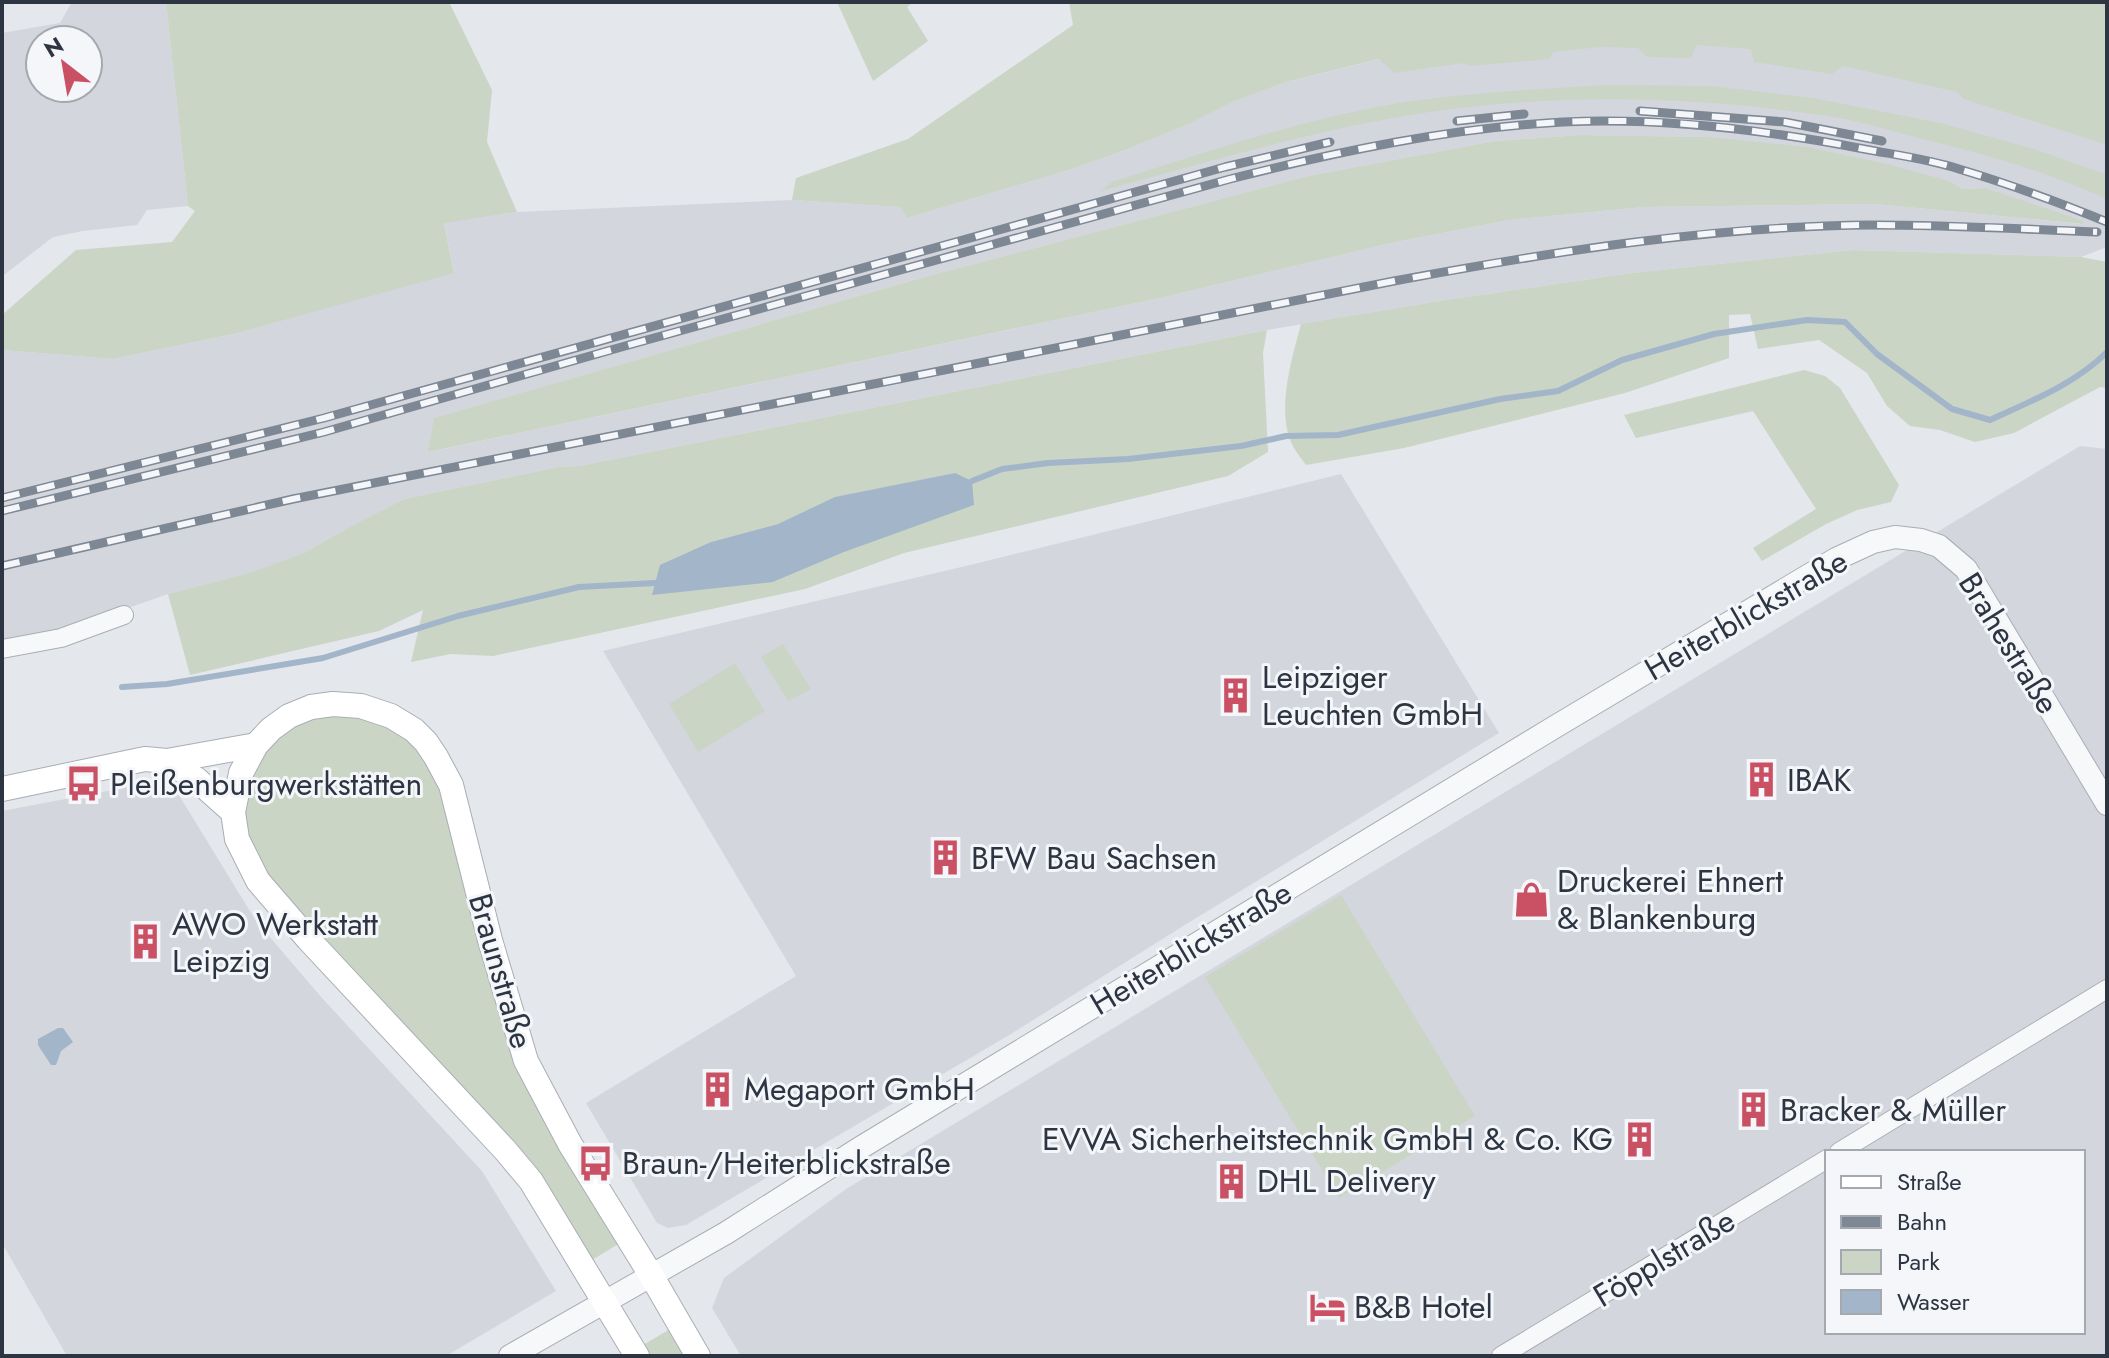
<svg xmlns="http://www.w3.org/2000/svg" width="2109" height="1358" viewBox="0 0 2109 1358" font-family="Jost,sans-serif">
<rect width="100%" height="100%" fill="#e4e7eb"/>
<g fill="#d3d6dd" fill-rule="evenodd">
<path d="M72,2H166L188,206L147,210L137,225L83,231L53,237L4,275L2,261V33L60,23ZM40,40H88V88H40Z"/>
<path d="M1764,37L2107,117V247L2081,257L1853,250L1632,273L1446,300L1267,330L579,466L558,467L404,499L351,526L306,552L254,572L168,594L65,630L2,640V350L113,359L238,333L454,272L444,222L517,212L792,200L900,207L907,218L1072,169L1128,149L1191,123L1235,101L1286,82L1380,59ZM1581,135L1709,137L1949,181L1963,189L1985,188L2082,224L1875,204L1644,207L1509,220L1391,243L1160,298L429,452L435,418L921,278L1308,176L1495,141Z"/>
<path d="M2080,446L2107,449V1356H741L712,1308L724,1278L846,1189ZM1827,1152H2083V1332H1827Z"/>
<path d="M1341,474L1499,733L1188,923L1011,1034L686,1225L668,1228L657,1223L586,1103L796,976L603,651L970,565Z"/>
<path d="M134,786H155L177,792L256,921L322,998L482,1171L556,1291L446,1356H67L2,1243V811Z"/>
</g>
<g fill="#cad5c6" fill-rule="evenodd">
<path d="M166,2H449L492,90L487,142L517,212L444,223L454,273L238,333L113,359L2,350V315L76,250L172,242L195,211L188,206Z"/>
<path d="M837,2H913L907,7L928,41L873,81Z"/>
<path d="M1069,2H2107V145L1964,99L1957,92L1843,66L1832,74L1754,62L1751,49L1696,45L1691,58L1647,57L1638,48L1601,47L1553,52L1550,59L1470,66L1464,63L1394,73L1379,59L1286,82L1235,101L1191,123L1128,149L1072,169L907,218L900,207L792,200L796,178L908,139L1073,25Z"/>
<path d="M1607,85L1711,86L1813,98L1945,124L2037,150L2107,175V199C2048,172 1985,154 1923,139C1894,132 1864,122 1834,117C1684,94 1532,92 1382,120C1287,138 1193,166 1100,191L1112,182C1211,151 1310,116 1413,101C1477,92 1542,89 1607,85Z"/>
<path d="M1581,135L1709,137L1806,147L1887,164L1949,181L1963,189L1985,188L2083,221V224L1875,204L1644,207L1509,220L1391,243L1160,298L428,452L434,418L921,278L1308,176L1495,141Z"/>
<path d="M1853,250L2081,257L2107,262V388L2100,387L2014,433L1975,442L1940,430L1910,426L1887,406L1867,373L1819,340L1758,349L1750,314L1729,315V358L1625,393L1404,448L1306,465C1302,459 1295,451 1292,444C1276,411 1292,358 1301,324L1446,300L1632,273Z"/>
<path d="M1267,330L1263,353L1268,452L1228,476L904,553L805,589L493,656L451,654L411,662L423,610L379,631L190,675L168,594L253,572L306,552L351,526L404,499L558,467L579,466ZM955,473L843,552L773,582L711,542L778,524L807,512L901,485Z"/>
<path d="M1804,370L1825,376L1840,388L1899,485L1891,502L1857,510L1826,524L1762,561L1753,548L1816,509L1753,411L1636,438L1624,415Z"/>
<path d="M783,644L811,689L788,701L761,657Z"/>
<path d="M735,663L765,711L698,752L669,704Z"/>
<path d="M334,714L380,720L413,741L435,774L487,970L620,1243L592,1260L286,901L254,857L243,815L246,791L261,756L274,741L292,726Z"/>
<path d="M1341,895L1475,1116L1339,1198L1205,977Z"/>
<path d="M672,1328L689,1356H650L643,1345Z"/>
</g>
<g fill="#a2b5c9">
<path d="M955,473L972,481L974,505L844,552L773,582L652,595L660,565L711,542L778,524L835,497Z"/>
<path d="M58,1028H63L73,1042L61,1051L56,1065H51L38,1045V1039Z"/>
</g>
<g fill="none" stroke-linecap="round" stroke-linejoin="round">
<g stroke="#a2b5c9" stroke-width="6">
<path d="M972,481L1002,469L1048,463L1128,459L1241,446L1286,436L1338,435L1500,399L1558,391L1622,360L1714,334L1807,320L1845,322L1877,354L1952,409L1990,420C2031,401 2075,384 2107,352"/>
<path d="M122,687L167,684L323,658L458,616L579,587L655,583"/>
</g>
<defs>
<g id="minor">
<path d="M2,649L61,638L124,615"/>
<path d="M1839,1152L2107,989"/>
<path d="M1501,1356L1827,1159"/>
</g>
<path id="tertiary" d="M510,1356L726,1233L860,1148L1553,728L1836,559L1873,542L1895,537L1921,540L1939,546L1966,569L2107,804"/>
<g id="secondary">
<path d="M167,761L196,779L233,812"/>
<path d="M2,789L145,759L167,761L256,745"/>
<path d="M637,1356L531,1181L505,1150L308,939L258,881L237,839L233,812L241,773L256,745L271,729L289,716L311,707L333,704L361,706L391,716L414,730L426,742L436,757L451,785L490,940L526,1061L570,1144L651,1275L698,1356"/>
</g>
</defs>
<use href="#minor" stroke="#a9aeb5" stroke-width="20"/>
<use href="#tertiary" stroke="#a9aeb5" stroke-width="24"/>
<use href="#secondary" stroke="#a9aeb5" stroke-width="26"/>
<use href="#minor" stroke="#f7f8fa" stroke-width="18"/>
<use href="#tertiary" stroke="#f7f8fa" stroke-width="22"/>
<use href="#secondary" stroke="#fff" stroke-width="24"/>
<defs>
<g id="rail">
<path d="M1640,111L1785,122L1882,141"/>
<path d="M1457,121L1524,114"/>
<path d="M2,498L324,418L1225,167L1330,142"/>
<path d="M2,511L324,432L625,346L1230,179C1339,151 1450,128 1563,122C1663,117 1766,130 1864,149C1896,155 1928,159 1959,169C2009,184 2058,202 2107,222"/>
<path d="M2,566L293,499L1394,281C1552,252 1710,226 1871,225C1946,225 2022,229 2097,232"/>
</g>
</defs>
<use href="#rail" stroke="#7e8794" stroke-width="9"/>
<use href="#rail" stroke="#f4f6f9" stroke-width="6" stroke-dasharray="18" stroke-linecap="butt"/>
</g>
<defs>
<symbol id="building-bare" viewBox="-9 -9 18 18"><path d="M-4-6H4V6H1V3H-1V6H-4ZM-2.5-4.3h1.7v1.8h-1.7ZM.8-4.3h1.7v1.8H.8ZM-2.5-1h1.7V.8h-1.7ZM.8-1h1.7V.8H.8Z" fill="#c95163" stroke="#f4f6f9" stroke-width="2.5" paint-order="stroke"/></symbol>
<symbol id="bus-bare" viewBox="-9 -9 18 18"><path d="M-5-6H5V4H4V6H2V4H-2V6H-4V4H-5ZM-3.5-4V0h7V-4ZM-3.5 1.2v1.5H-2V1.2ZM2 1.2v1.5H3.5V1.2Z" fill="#c95163" stroke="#f4f6f9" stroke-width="2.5" paint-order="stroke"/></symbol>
<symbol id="shop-bare" viewBox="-9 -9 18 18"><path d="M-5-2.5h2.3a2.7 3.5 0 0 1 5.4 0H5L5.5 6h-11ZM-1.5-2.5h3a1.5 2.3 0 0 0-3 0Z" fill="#c95163" stroke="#f4f6f9" stroke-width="2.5" paint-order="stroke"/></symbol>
<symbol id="hotel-bare" viewBox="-9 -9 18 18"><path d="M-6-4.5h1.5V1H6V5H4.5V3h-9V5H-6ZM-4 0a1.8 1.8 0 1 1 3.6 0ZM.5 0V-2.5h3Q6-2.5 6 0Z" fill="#c95163" stroke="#f4f6f9" stroke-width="2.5" paint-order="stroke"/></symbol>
</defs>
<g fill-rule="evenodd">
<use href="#building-bare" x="1210" y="670" width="51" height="51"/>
<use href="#building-bare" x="1736" y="754" width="51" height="51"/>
<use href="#bus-bare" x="58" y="758" width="51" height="51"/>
<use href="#building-bare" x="920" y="832" width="51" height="51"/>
<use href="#shop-bare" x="1506" y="874" width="51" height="51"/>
<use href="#building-bare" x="120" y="916" width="51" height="51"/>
<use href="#building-bare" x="692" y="1064" width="51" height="51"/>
<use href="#building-bare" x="1728" y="1084" width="51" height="51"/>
<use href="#building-bare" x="1614" y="1114" width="51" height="51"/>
<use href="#bus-bare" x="570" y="1138" width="51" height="51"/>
<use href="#building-bare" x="1206" y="1156" width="51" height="51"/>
<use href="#hotel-bare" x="1302" y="1282" width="51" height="51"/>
</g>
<g text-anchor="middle" stroke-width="6" stroke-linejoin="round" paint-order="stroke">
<g font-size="32" fill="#2d3543" stroke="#f4f6f9">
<text transform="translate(1746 615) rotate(-30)" y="11">Heiterblickstraße</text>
<text transform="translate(2009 643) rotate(58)" y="11">Brahestraße</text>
<text transform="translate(1191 948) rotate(-31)" y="11">Heiterblickstraße</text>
<text transform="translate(501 971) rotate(74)" y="11">Braunstraße</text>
<text transform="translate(1664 1258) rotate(-31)" y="11">Föpplstraße</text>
</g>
<g font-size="32" fill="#2d3543" stroke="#f4f6f9" text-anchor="start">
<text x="1262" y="688">Leipziger<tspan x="1262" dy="37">Leuchten GmbH</tspan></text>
<text x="1787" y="791">IBAK</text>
<text x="110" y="795">Pleißenburgwerkstätten</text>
<text x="971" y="869">BFW Bau Sachsen</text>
<text x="1557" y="892">Druckerei Ehnert<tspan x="1557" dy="37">&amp; Blankenburg</tspan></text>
<text x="172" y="935">AWO Werkstatt<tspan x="172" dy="37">Leipzig</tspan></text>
<text x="744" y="1100">Megaport GmbH</text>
<text x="1780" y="1121">Bracker &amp; Müller</text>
<text x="1613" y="1150" text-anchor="end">EVVA Sicherheitstechnik GmbH &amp; Co. KG</text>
<text x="622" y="1174">Braun-/Heiterblickstraße</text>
<text x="1257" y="1192">DHL Delivery</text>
<text x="1354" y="1318">B&amp;B Hotel</text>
</g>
</g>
<rect width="2109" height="1358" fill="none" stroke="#2d3543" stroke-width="8"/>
<rect x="1825" y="1150" width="260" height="184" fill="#f4f6f9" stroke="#a4a9b0" stroke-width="2"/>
<rect x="1841" y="1176" width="40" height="12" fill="#ffffff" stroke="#a4a9b0" stroke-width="2"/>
<text x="1897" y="1190" font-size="24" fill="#2d3543">Straße</text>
<rect x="1841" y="1216" width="40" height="12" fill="#7e8794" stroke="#a4a9b0" stroke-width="2"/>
<text x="1897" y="1230" font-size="24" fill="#2d3543">Bahn</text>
<rect x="1841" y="1250" width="40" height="24" fill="#cad5c6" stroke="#a4a9b0" stroke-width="2"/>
<text x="1897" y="1270" font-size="24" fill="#2d3543">Park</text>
<rect x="1841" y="1290" width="40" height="24" fill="#a2b5c9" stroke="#a4a9b0" stroke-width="2"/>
<text x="1897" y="1310" font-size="24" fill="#2d3543">Wasser</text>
<g transform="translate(64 64) rotate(329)"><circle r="38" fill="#f4f6f9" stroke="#a4a9b0" stroke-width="2"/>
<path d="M0-6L14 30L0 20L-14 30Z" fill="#c95163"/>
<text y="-12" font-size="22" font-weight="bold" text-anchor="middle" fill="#2d3543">N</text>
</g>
</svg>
